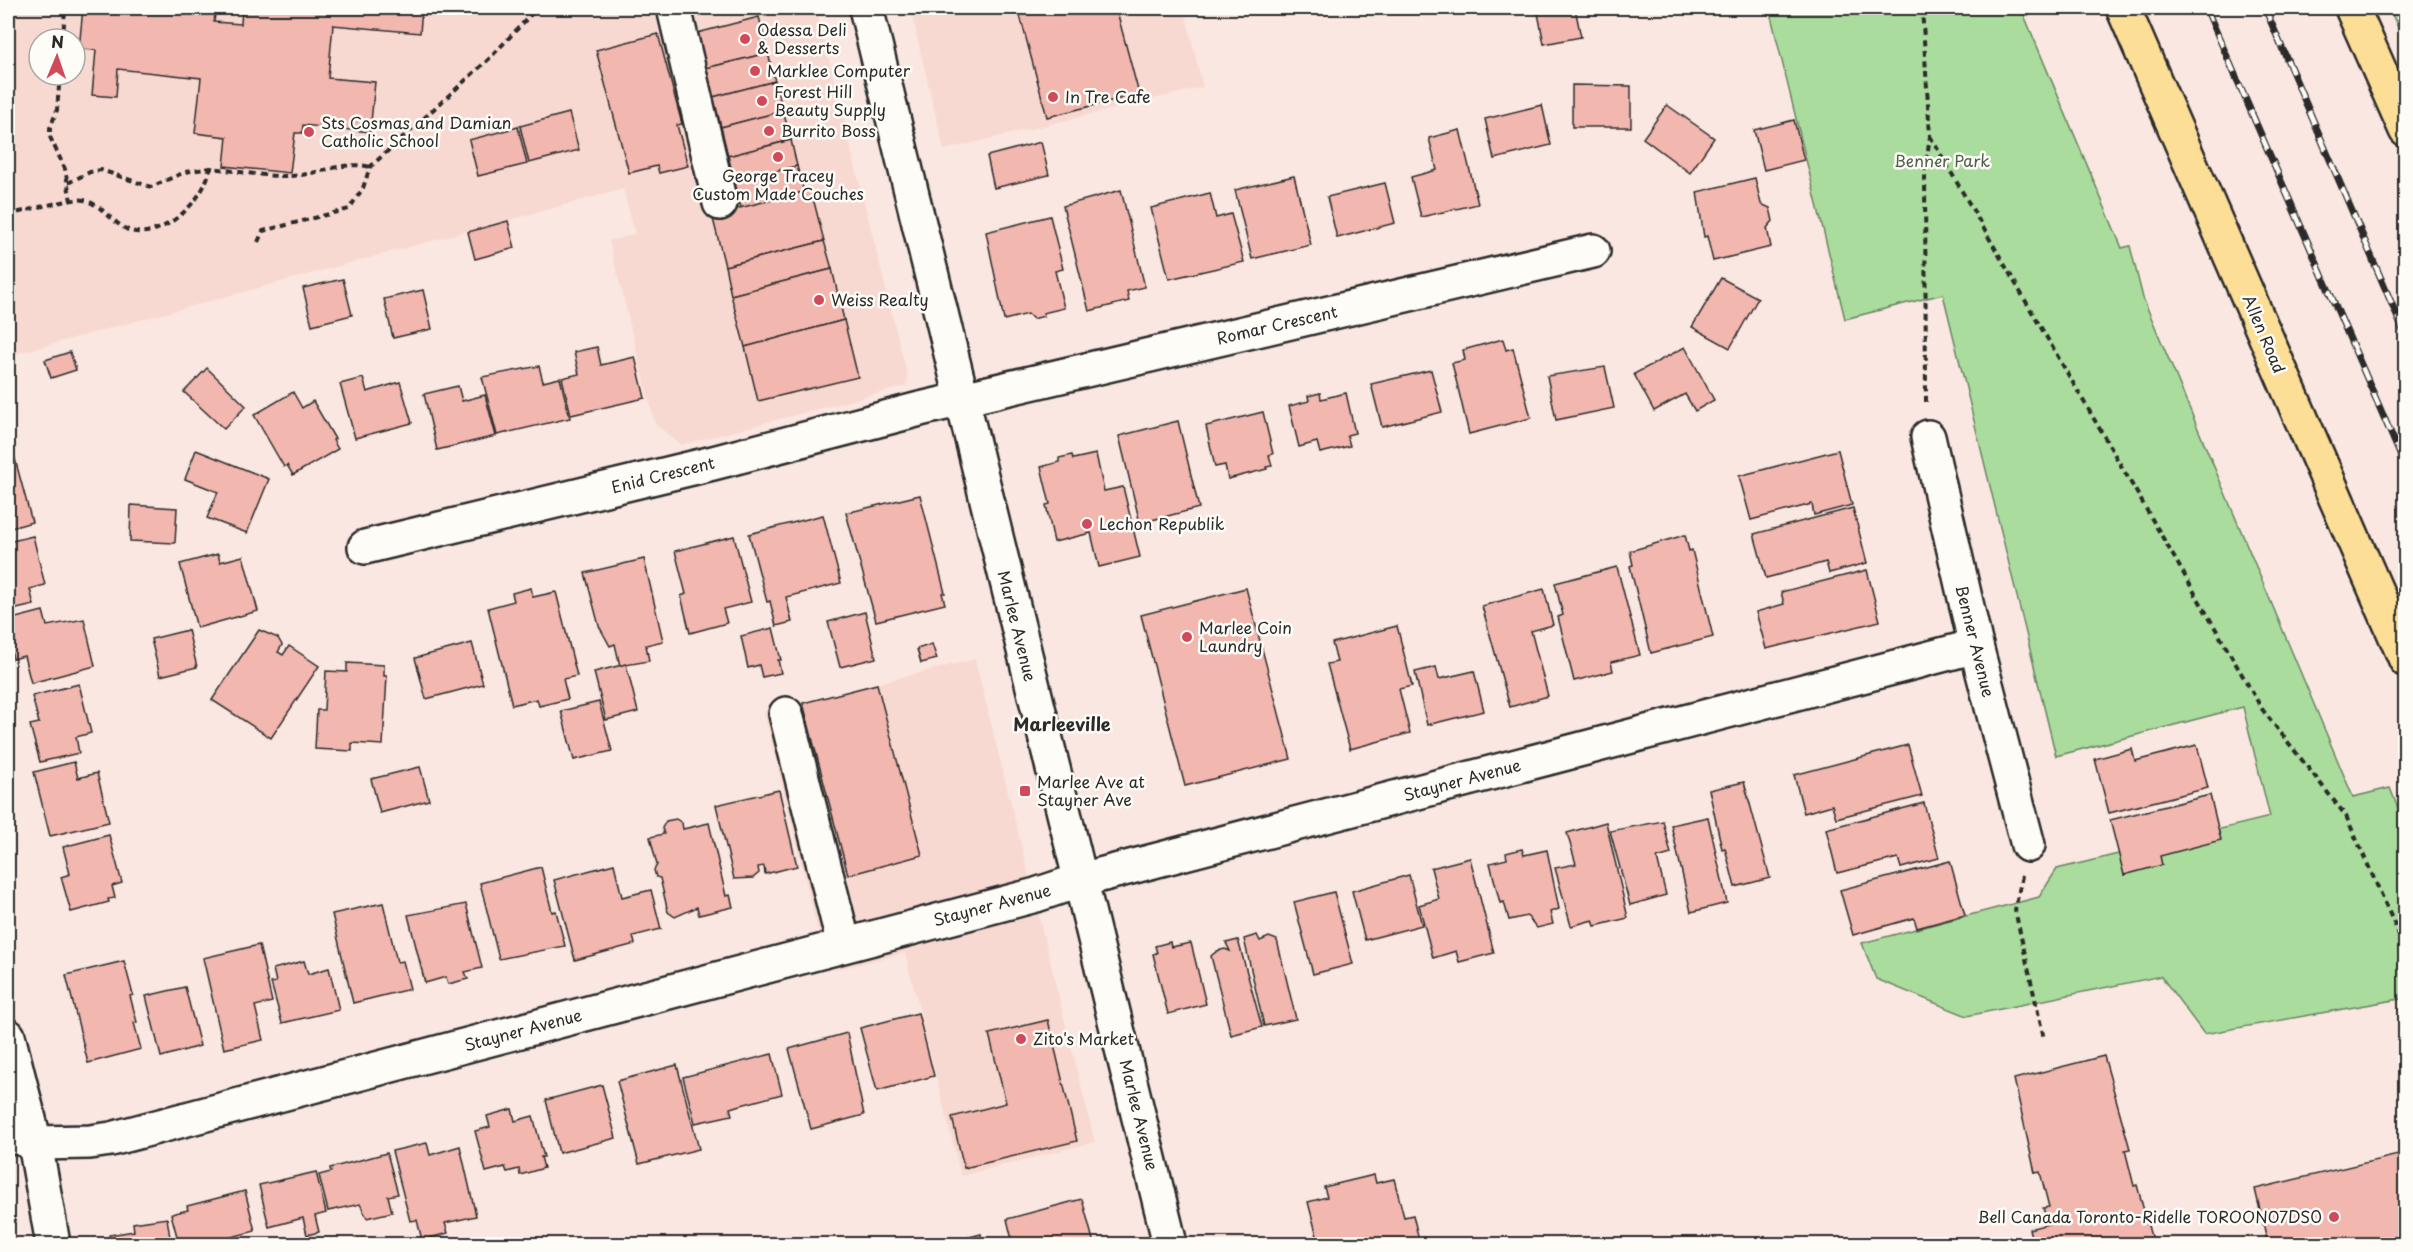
<svg xmlns="http://www.w3.org/2000/svg" width="2413" height="1252" viewBox="0 0 2413 1252" font-family="'Playpen Sans',sans-serif">
<rect width="100%" height="100%" fill="#fae7e1"/>
<filter id="ink" filterUnits="userSpaceOnUse"><feTurbulence type="fractalNoise" baseFrequency=".0167" numOctaves="2"/><feDisplacementMap in="SourceGraphic" scale="12" xChannelSelector="R" yChannelSelector="G"/><feConvolveMatrix kernelMatrix="1 2 1 2 8 2 1 2 1" color-interpolation-filters="sRGB"/></filter>
<g filter="url(#ink)">
<g fill="#f8d9d2" fill-rule="evenodd">
<path d="M8,8H816L908,378L906,386L681,445L655,424L609,241L635,234L623,189L8,356ZM39,39H75V75H39Z"/>
<path d="M910,8H1184L1203,87L944,150Z"/>
<path d="M975,659L1095,1142L961,1176L905,953L834,970L817,927L764,712Z"/>
</g>
<g fill="#aadc9d" stroke="#6a8464" stroke-width="1.5">
<path d="M1769,8H2021L2122,248L2130,246L2143,298L2353,797L2390,788L2405,826V998L2204,1034L2161,976L1967,1016L1876,979L1862,943L2039,897L2057,869L2270,817L2243,707L2056,756L1943,294L1845,319Z"/>
<path d="M2389,8H2405V43Z"/>
</g>
<g fill="#f2b7ae" stroke="#2b2b2b" stroke-width="1.5">
<path d="M83,8H216L214,22L241,24L242,8H422L420,33L333,25L328,78L375,82L370,132L303,125L302,133H295L290,173L224,166L227,137L195,133L201,78L118,69L116,97L92,95L96,50L79,49Z"/>
<path d="M1018,8H1116L1139,94L1047,117Z"/>
<path d="M1537,8H1575L1581,37L1544,44Z"/>
<path d="M759,17L768,53L706,68L697,33Z"/>
<path d="M658,34L682,124L677,125L688,166L659,173L657,166L629,173L596,50Z"/>
<path d="M768,53L775,81L713,97L706,68Z"/>
<path d="M775,81L783,111L721,127L713,97Z"/>
<path d="M1572,85L1631,86V127H1572Z"/>
<path d="M1542,105L1551,145L1494,159L1485,119Z"/>
<path d="M1667,105L1714,138L1690,173L1643,138Z"/>
<path d="M783,111L791,140L728,156L721,127Z"/>
<path d="M569,113L579,150L529,163L520,126Z"/>
<path d="M1794,120L1804,160L1764,170L1754,130Z"/>
<path d="M518,127L527,164L478,176L469,140Z"/>
<path d="M1460,130L1478,204L1421,217L1411,177L1437,170L1429,138Z"/>
<path d="M791,140L797,166L735,182L728,156Z"/>
<path d="M1041,142L1049,175L994,188L987,156Z"/>
<path d="M797,166L804,192L741,208L735,182Z"/>
<path d="M1294,176L1311,245L1252,259L1235,190Z"/>
<path d="M1755,178L1761,204L1770,208L1773,221L1767,228L1771,247L1713,261L1707,236L1704,237L1697,192Z"/>
<path d="M1385,183L1395,223L1337,238L1327,197Z"/>
<path d="M811,190L824,241L725,266L712,215Z"/>
<path d="M1121,190L1145,287L1127,291L1129,301L1089,311L1063,206Z"/>
<path d="M1210,193L1216,218L1231,214L1244,262L1169,279L1151,208Z"/>
<path d="M1050,216L1063,269L1055,271L1064,308L1043,313L1044,316L1033,319L1028,314L1004,320L986,232Z"/>
<path d="M508,221L515,248L475,259L468,232Z"/>
<path d="M824,241L832,269L731,295L725,266Z"/>
<path d="M832,269L844,320L745,347L731,295Z"/>
<path d="M1721,278L1758,298L1730,348L1692,327Z"/>
<path d="M343,279L352,315L312,325L303,288Z"/>
<path d="M423,290L432,329L393,338L384,299Z"/>
<path d="M844,320L858,377L758,401L745,347Z"/>
<path d="M1503,339L1506,350L1513,348L1531,418L1469,434L1452,363L1465,360L1463,350Z"/>
<path d="M597,347L601,365L635,357L645,398L571,415L562,378L579,374L574,352Z"/>
<path d="M1685,347L1714,400L1695,411L1685,394L1654,411L1634,374Z"/>
<path d="M70,352L76,370L51,378L45,360Z"/>
<path d="M539,366L543,382L560,378L570,418L497,435L482,377Z"/>
<path d="M1605,367L1614,408L1556,420L1547,376Z"/>
<path d="M207,368L246,406L224,429L184,392Z"/>
<path d="M1431,370L1442,412L1382,427L1371,384Z"/>
<path d="M363,378L367,392L400,382L412,423L355,438L340,384Z"/>
<path d="M458,386L462,401L485,395L496,436L437,450L424,394Z"/>
<path d="M293,392L302,408L313,401L335,439L333,440L338,449L293,475L287,465L284,467L254,415Z"/>
<path d="M1320,393L1321,399L1346,393L1355,433L1347,435L1350,446L1320,453L1317,442L1299,447L1289,406L1309,401L1308,396Z"/>
<path d="M1263,412L1273,454L1269,455L1272,466L1266,467L1267,469L1228,479L1225,465L1215,467L1206,426Z"/>
<path d="M1178,421L1199,508L1140,523L1119,436Z"/>
<path d="M196,450L269,479L247,533L207,518L218,492L185,479Z"/>
<path d="M1838,450L1852,505L1814,515L1812,504L1751,520L1739,476Z"/>
<path d="M1096,454L1104,491L1123,487L1140,557L1099,567L1091,533L1054,542L1046,505L1050,504L1041,467L1059,462V458L1072,455L1073,459Z"/>
<path d="M15,459L32,522L8,529V461Z"/>
<path d="M920,495L945,593H942L945,604L876,621L846,513Z"/>
<path d="M131,505L177,508L175,543L130,541Z"/>
<path d="M1853,508L1867,563L1829,573L1826,562L1766,578L1754,534Z"/>
<path d="M823,515L841,583L786,597L792,622L776,626L770,601L767,602L749,534Z"/>
<path d="M1685,535L1689,551L1692,550L1713,637L1651,653L1630,566L1633,565L1630,551Z"/>
<path d="M33,536L45,585L30,589L34,605L8,611V542Z"/>
<path d="M734,536L751,602L723,609L727,623L690,633L681,596L686,594L675,551Z"/>
<path d="M218,554L220,562L243,556L258,611L197,628L180,564Z"/>
<path d="M644,559L663,641L646,645L649,661L620,666L615,644L610,646L599,626L585,573Z"/>
<path d="M1617,567L1640,655L1611,662L1613,671L1574,681L1558,617L1563,615L1555,583Z"/>
<path d="M1867,570L1880,621L1766,649L1756,612L1784,604L1781,592Z"/>
<path d="M531,588L533,597L556,592L577,676L563,679L568,699L539,706L537,699L512,705L488,608L514,601L512,593Z"/>
<path d="M1246,588L1291,759L1185,786L1141,615Z"/>
<path d="M1544,589L1553,625L1531,631L1548,696L1510,707L1482,606Z"/>
<path d="M43,611L47,626L84,619L95,666L31,683L24,656L13,659L8,638V620Z"/>
<path d="M865,612L876,658L840,667L828,622Z"/>
<path d="M1397,626L1412,686L1399,689L1410,733L1350,749L1327,664L1337,662L1332,643Z"/>
<path d="M773,628L781,660H778L781,673L762,677L759,665L748,668L741,636Z"/>
<path d="M188,630L197,667L160,676L151,639Z"/>
<path d="M259,630L278,638L282,645L278,652L283,655L289,646L319,666L271,738L212,700Z"/>
<path d="M472,643L483,684L426,699L415,658Z"/>
<path d="M932,644L937,659L921,663L917,649Z"/>
<path d="M347,663L384,665V676H387L383,745L352,743V751L315,749L317,710H324L326,671L347,672Z"/>
<path d="M626,664L638,712L606,720L594,672Z"/>
<path d="M1436,667L1439,679L1474,671L1484,711L1427,725L1415,672Z"/>
<path d="M79,684L91,733L76,737L79,753L40,762L30,725L39,723L32,696Z"/>
<path d="M877,684L922,855L848,875L803,703Z"/>
<path d="M599,702L612,751L574,760L561,711Z"/>
<path d="M1908,745L1922,796L1836,818L1832,805L1804,813L1794,775Z"/>
<path d="M2197,745L2208,788L2109,813L2095,759L2132,749L2135,761Z"/>
<path d="M74,762L78,778L97,773L109,822L50,836L34,772Z"/>
<path d="M420,767L429,800L380,813L371,779Z"/>
<path d="M1744,782L1770,878L1735,887L1725,848L1722,849L1709,790Z"/>
<path d="M779,790L797,866L765,874L764,866L758,867L759,873L753,878L734,879L716,805Z"/>
<path d="M2210,795L2221,840L2160,856L2162,865L2124,875L2110,820Z"/>
<path d="M1924,803L1939,858L1901,868L1898,858L1837,873L1826,829Z"/>
<path d="M1708,817L1727,903L1691,912L1671,825Z"/>
<path d="M676,819L682,823L683,829L709,823L726,896L730,895L733,907L699,915L697,907L675,917L668,912L660,878L656,877L654,870L657,865L650,837L664,834L662,828L666,821Z"/>
<path d="M1663,821L1671,854L1657,858L1666,895L1630,905L1610,831Z"/>
<path d="M1606,822L1628,918L1595,926L1593,920L1571,926L1555,868L1576,864L1567,833Z"/>
<path d="M109,835L122,883L112,886L115,898L108,899L109,902L71,912L61,877L70,874L63,847Z"/>
<path d="M1522,849L1524,855L1547,850L1559,909L1550,912L1553,924L1537,928L1527,916L1509,920L1504,902L1500,903L1490,863L1507,859L1506,853Z"/>
<path d="M1470,858L1494,953L1459,962L1456,951L1433,958L1419,905L1439,899L1431,868Z"/>
<path d="M1950,861L1965,915L1917,928L1914,918L1853,935L1840,890Z"/>
<path d="M614,864L622,897L651,890L661,929L633,936L635,944L575,960L554,880Z"/>
<path d="M541,867L552,912L556,911L565,946L499,959L480,883Z"/>
<path d="M1409,875L1422,925L1365,940L1352,891Z"/>
<path d="M1334,892L1353,964L1313,974L1294,902Z"/>
<path d="M383,903L397,962L403,961L410,989L353,1003L332,914Z"/>
<path d="M466,904L482,968L465,972L468,979L448,984L446,977L425,983L408,915Z"/>
<path d="M1257,935L1260,941L1269,937L1277,940L1296,1019L1264,1026L1244,939Z"/>
<path d="M1238,940L1262,1027L1231,1035L1211,956L1217,951L1225,949L1230,951L1226,943Z"/>
<path d="M1170,942L1171,947L1191,943L1206,1004L1168,1014L1153,954L1157,953L1155,946Z"/>
<path d="M259,945L272,1002L255,1006L263,1040L224,1049L203,958Z"/>
<path d="M124,961L133,995L130,996L137,1022L134,1023L141,1049L88,1063L66,975Z"/>
<path d="M304,961L308,974L329,968L339,1010L282,1023L271,983L276,982L273,969Z"/>
<path d="M185,987L200,1046L161,1057L146,996Z"/>
<path d="M918,1013L934,1076L877,1091L860,1028Z"/>
<path d="M1048,1020L1077,1141L964,1168L952,1117L1006,1103L989,1034Z"/>
<path d="M847,1033L864,1115L811,1129L789,1049Z"/>
<path d="M772,1054L782,1094L730,1108L732,1115L695,1123L683,1077Z"/>
<path d="M2104,1056L2130,1149L2125,1150L2134,1186L2137,1185L2153,1244H2033L2029,1229L2048,1224L2043,1208L2049,1207L2040,1172L2035,1173L2014,1079Z"/>
<path d="M677,1065L699,1149L639,1164L617,1081Z"/>
<path d="M602,1085L616,1138L559,1153L546,1100Z"/>
<path d="M512,1109L515,1121L533,1116L544,1157H541L544,1168L520,1175L519,1169L507,1172L505,1167L486,1172L475,1131L490,1127L487,1116Z"/>
<path d="M427,1143L430,1155L460,1146L476,1216L445,1223L448,1233L422,1240L417,1220L410,1221L392,1151Z"/>
<path d="M387,1153L398,1194L388,1196L392,1212L367,1218L360,1204L328,1211L319,1175L331,1172L330,1168Z"/>
<path d="M2402,1154L2406,1161V1244H2268L2255,1189Z"/>
<path d="M316,1172L326,1213L315,1216L319,1232L307,1235L303,1218L269,1227L259,1185Z"/>
<path d="M1374,1175L1376,1183L1394,1179L1404,1217L1413,1215L1420,1244H1311L1310,1242L1318,1240L1308,1202L1327,1197L1324,1187Z"/>
<path d="M245,1191L255,1231L204,1244H179L171,1214L188,1210L187,1206Z"/>
<path d="M1082,1199L1094,1244H1013L1007,1219Z"/>
<path d="M167,1218L171,1244H111L109,1235L134,1231L133,1223Z"/>
<path d="M981,1234L983,1244H929L945,1239L947,1243Z"/>
</g>
<g fill="none" stroke-linecap="round" stroke-linejoin="round">
<defs>
<g id="minor">
<path d="M674,8L720,203"/>
<path d="M866,8L1170,1244"/>
<path d="M1928,437L1976,646L2028,845"/>
<path d="M365,547L713,463L920,409L1593,251"/>
<path d="M786,714L844,945"/>
<path d="M8,1036L35,1143L53,1244"/>
<path d="M8,1134L35,1143L90,1142L111,1139L1036,895L1081,880L1976,646"/>
</g>
<g id="highway">
<path d="M2123,8L2406,660"/>
<path d="M2352,8L2406,130"/>
</g>
</defs>
<use href="#minor" stroke="#2b2b2b" stroke-width="38"/>
<use href="#highway" stroke="#2b2b2b" stroke-width="38"/>
<g stroke="#2b2b2b" stroke-width="4" stroke-dasharray="6 4.5" stroke-linecap="butt">
<path d="M1922,8L1930,136L1925,170L1926,403"/>
<path d="M63,39L65,8"/>
<path d="M60,75L57,110L50,128V137L65,169L71,201"/>
<path d="M1930,136L2262,709L2346,816L2406,950"/>
<path d="M68,183L90,172L101,170L151,187L185,172L211,168"/>
<path d="M8,215C21,212 74,197 84,200C102,205 111,221 126,229C153,242 187,214 200,193C205,186 208,176 211,168C237,171 265,177 291,176C317,175 345,160 370,167"/>
<path d="M258,242L263,231L349,209L363,188L370,167L490,58L537,8"/>
<path d="M2022,876L2015,910L2044,1039"/>
</g>
<use href="#minor" stroke="#fdfcf7" stroke-width="33"/>
<use href="#highway" stroke="#fcde96" stroke-width="33"/>
<defs>
<g id="rail">
<path d="M2206,8L2406,468"/>
<path d="M2265,8L2406,337"/>
</g>
</defs>
<use href="#rail" stroke="#2b2b2b" stroke-width="7"/>
<use href="#rail" stroke="#fdfcf7" stroke-width="4.5" stroke-dasharray="14" stroke-linecap="butt"/>
</g>
</g>
<g fill="#d1495b" stroke="#fdfcf7" stroke-width="2">
<circle cx="745" cy="39" r="6"/>
<circle cx="755" cy="71" r="6"/>
<circle cx="1053" cy="97" r="6"/>
<circle cx="762" cy="101" r="6"/>
<circle cx="769" cy="131" r="6"/>
<circle cx="309" cy="132" r="6"/>
<circle cx="778" cy="157" r="6"/>
<circle cx="819" cy="300" r="6"/>
<circle cx="1087" cy="524" r="6"/>
<circle cx="1187" cy="637" r="6"/>
<rect x="1019" y="785" width="12" height="12" rx="3"/>
<circle cx="1021" cy="1039" r="6"/>
<circle cx="2334" cy="1217" r="6"/>
</g>
<g text-anchor="middle" stroke-width="5" stroke-linejoin="round" paint-order="stroke">
<g font-size="16" fill="#2b2b2b" stroke="#fdfcf7" text-anchor="start">
<text x="757" y="36">Odessa Deli<tspan x="757" dy="18">&amp; Desserts</tspan></text>
<text x="767" y="77">Marklee Computer</text>
<text x="774" y="98">Forest Hill<tspan x="774" dy="18">Beauty Supply</tspan></text>
<text x="1065" y="103">In Tre Cafe</text>
<text x="321" y="129">Sts Cosmas and Damian<tspan x="321" dy="18">Catholic School</tspan></text>
<text x="781" y="137">Burrito Boss</text>
<text x="778" y="182" text-anchor="middle">George Tracey<tspan x="778" dy="18">Custom Made Couches</tspan></text>
<text x="831" y="306">Weiss Realty</text>
<text x="1099" y="530">Lechon Republik</text>
<text x="1199" y="634">Marlee Coin<tspan x="1199" dy="18">Laundry</tspan></text>
<text x="1037" y="788">Marlee Ave at<tspan x="1037" dy="18">Stayner Ave</tspan></text>
<text x="1033" y="1045">Zito's Market</text>
<text x="2322" y="1223" text-anchor="end">Bell Canada Toronto-Ridelle TOROON07DS0</text>
</g>
<g font-size="16" fill="#51604d" stroke="#fdfcf7">
<text x="1942" y="167">Benner Park</text>
</g>
<g font-size="16" fill="#2b2b2b" stroke="#fdfcf7">
<text transform="translate(1277 325) rotate(-13)" y="6">Romar Crescent</text>
<text transform="translate(2264 334) rotate(67)" y="6">Allen Road</text>
<text transform="translate(663 475) rotate(-14)" y="6">Enid Crescent</text>
<text transform="translate(1017 626) rotate(76)" y="6">Marlee Avenue</text>
<text transform="translate(1975 641) rotate(76)" y="6">Benner Avenue</text>
<text transform="translate(1462 780) rotate(-15)" y="6">Stayner Avenue</text>
<text transform="translate(992 905) rotate(-15)" y="6">Stayner Avenue</text>
<text transform="translate(523 1030) rotate(-15)" y="6">Stayner Avenue</text>
<text transform="translate(1139 1115) rotate(76)" y="6">Marlee Avenue</text>
</g>
<g font-size="18" font-weight="bold" fill="#2b2b2b" stroke="#fdfcf7">
<text x="1062" y="731">Marleeville</text>
</g>
</g>
<rect width="2413" height="1252" fill="none" stroke="#fdfcf7" stroke-width="30"/>
<rect x="15" y="15" width="2383" height="1222" fill="none" stroke="#2b2b2b" stroke-width="2" filter="url(#ink)"/>
<g transform="translate(57 57) rotate(2)"><circle r="28" fill="#fdfcf7" stroke="#a9a8a5" stroke-width="1.5"/>
<path d="M0-4.5L10 22L0 15L-10 22Z" fill="#d1495b"/>
<text y="-9" font-size="16" font-weight="bold" text-anchor="middle" fill="#2b2b2b">N</text>
</g>
</svg>
